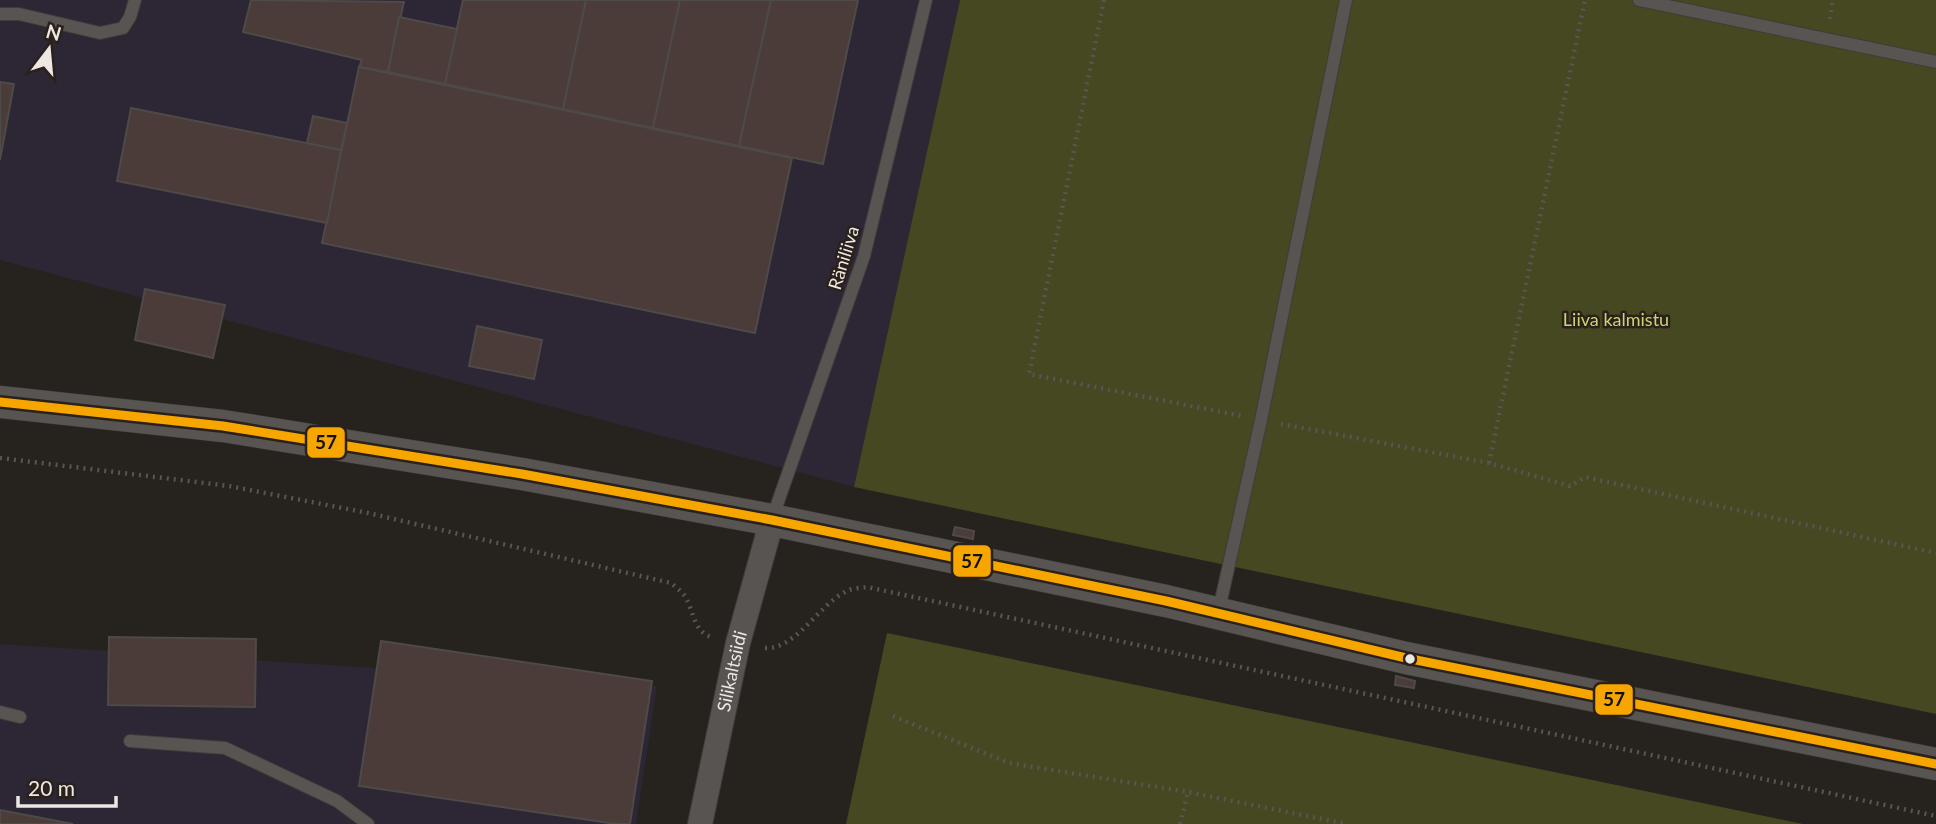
<svg xmlns="http://www.w3.org/2000/svg" width="1936" height="824" viewBox="0 0 1936 824" font-family="Lato,sans-serif">
<rect width="100%" height="100%" fill="#26221e"/>
<g fill="#2d2634">
<path d="M0,0H960L854,487L0,260Z"/>
<path d="M0,644L657,686L636,824H0Z"/>
</g>
<g fill="#464821">
<path d="M960,0H1936V714L854,487Z"/>
<path d="M887,633L1803,824H846Z"/>
</g>
<g fill="#4b3c3a" stroke="#4e4a47" stroke-width="2">
<path d="M251,0L404,2L388,72L359,67L362,60L243,32Z"/>
<path d="M463,0H586L563,109L445,84Z"/>
<path d="M586,0H680L653,128L563,109Z"/>
<path d="M680,0H771L739,146L653,128Z"/>
<path d="M771,0H858L823,164L739,146Z"/>
<path d="M399,17L457,29L445,84L388,72Z"/>
<path d="M359,67L792,158L755,333L322,243Z"/>
<path d="M0,82L14,84L0,160Z"/>
<path d="M131,108L341,150L327,223L117,181Z"/>
<path d="M313,116L347,123L341,150L307,143Z"/>
<path d="M145,289L225,305L213,358L135,340Z"/>
<path d="M477,326L542,340L534,379L469,366Z"/>
<path d="M955,527L974,531L973,539L953,535Z"/>
<path d="M109,637L256,639L255,707L108,705Z"/>
<path d="M381,641L652,681L630,824H616L359,786Z"/>
<path d="M1396,676L1415,681L1414,688L1395,685Z"/>
<path d="M0,810L73,824H0Z"/>
</g>
<g fill="none" stroke-linecap="round" stroke-linejoin="round">
<defs>
<g id="service">
<path d="M1639,0L1936,62"/>
<path d="M0,14H19L100,33L123,28L130,17L135,0"/>
<path d="M772,519L864,256L926,0"/>
<path d="M1218,614L1261,420L1346,0"/>
<path d="M0,712L20,717"/>
<path d="M130,741L225,748L337,801L368,824"/>
</g>
<g id="minor">
<path id="s1" d="M700,824L738,643L772,520"/>
</g>
<path id="tertiary" d="M0,402L223,426L522,474L772,520L1166,601L1406,658L1936,764"/>
</defs>
<use href="#service" stroke="#3f3c39" stroke-width="14"/>
<use href="#minor" stroke="#3f3c39" stroke-width="26"/>
<use href="#tertiary" stroke="#3f3c39" stroke-width="33"/>
<g stroke="#585552" stroke-width="4.5" stroke-dasharray="2 5" stroke-linecap="butt">
<path d="M1104,0L1029,374L1242,416"/>
<path d="M1830,19L1833,0"/>
<path d="M1281,424L1489,463L1570,486L1585,477L1936,553"/>
<path d="M0,458L229,486L368,513L671,583C677,588 684,593 687,600C694,614 695,633 712,637"/>
<path d="M1489,463L1585,0"/>
<path d="M765,648C795,650 818,606 845,592C851,588 860,588 867,587L1936,816"/>
<path d="M893,716L1009,763L1188,792L1347,824"/>
<path d="M1180,824L1188,792"/>
</g>
<use href="#service" stroke="#585452" stroke-width="12"/>
<use href="#minor" stroke="#585452" stroke-width="24"/>
<use href="#tertiary" stroke="#585452" stroke-width="32"/>
<defs>
<path id="bus-1" d="M0,402L223,426L522,474L772,520L1166,601L1406,658L1936,764"/>
</defs>
<use href="#bus-1" stroke="#2a211b" stroke-width="14"/>
<use href="#bus-1" stroke="#f7a600" stroke-width="9"/>
</g>
<circle fill="#eee8e4" stroke="#2a211b" stroke-width="2.5" cx="1410" cy="659" r="6"/>
<g text-anchor="middle" stroke-width="5" stroke-linejoin="round" paint-order="stroke">
<g font-size="18" fill="#eee8e4" stroke="#2a211b">
<text transform="translate(844 258) rotate(-73)" y="6">Räniliiva</text>
<text dy="6" stroke="none"><textPath href="#s1" startOffset="156">Silikaltsiidi</textPath></text>
</g>
<g font-size="18" fill="#ccd472" stroke="#2a211b">
<text x="1616" y="326">Liiva kalmistu</text>
</g>
</g>
<g stroke="#2a211b" stroke-width="2.5">
<rect x="306" y="426" width="40" height="33" rx="7" fill="#f7a600"/>
<rect x="952" y="544" width="40" height="34" rx="7" fill="#f7a600"/>
<rect x="1594" y="683" width="40" height="33" rx="7" fill="#f7a600"/>
</g>
<g font-size="19" text-anchor="middle" font-weight="bold" fill="#111">
<text x="326" y="449">57</text>
<text x="972" y="568">57</text>
<text x="1614" y="706">57</text>
</g>
<g transform="translate(49 49) rotate(16)" stroke="#2a211b" stroke-width="5" paint-order="stroke">
<path d="M0-5L12 26L0 18L-12 26Z" fill="#eee8e4"/>
<text y="-10" font-size="19" font-weight="bold" text-anchor="middle" fill="#eee8e4">N</text>
</g>
<path d="M18 796v10h98v-10" fill="none" stroke="#eee8e4" stroke-width="3.5"/>
<text x="28" y="796" font-size="21" fill="#eee8e4" stroke="#2a211b" stroke-width="5" paint-order="stroke">20 m</text>
</svg>
